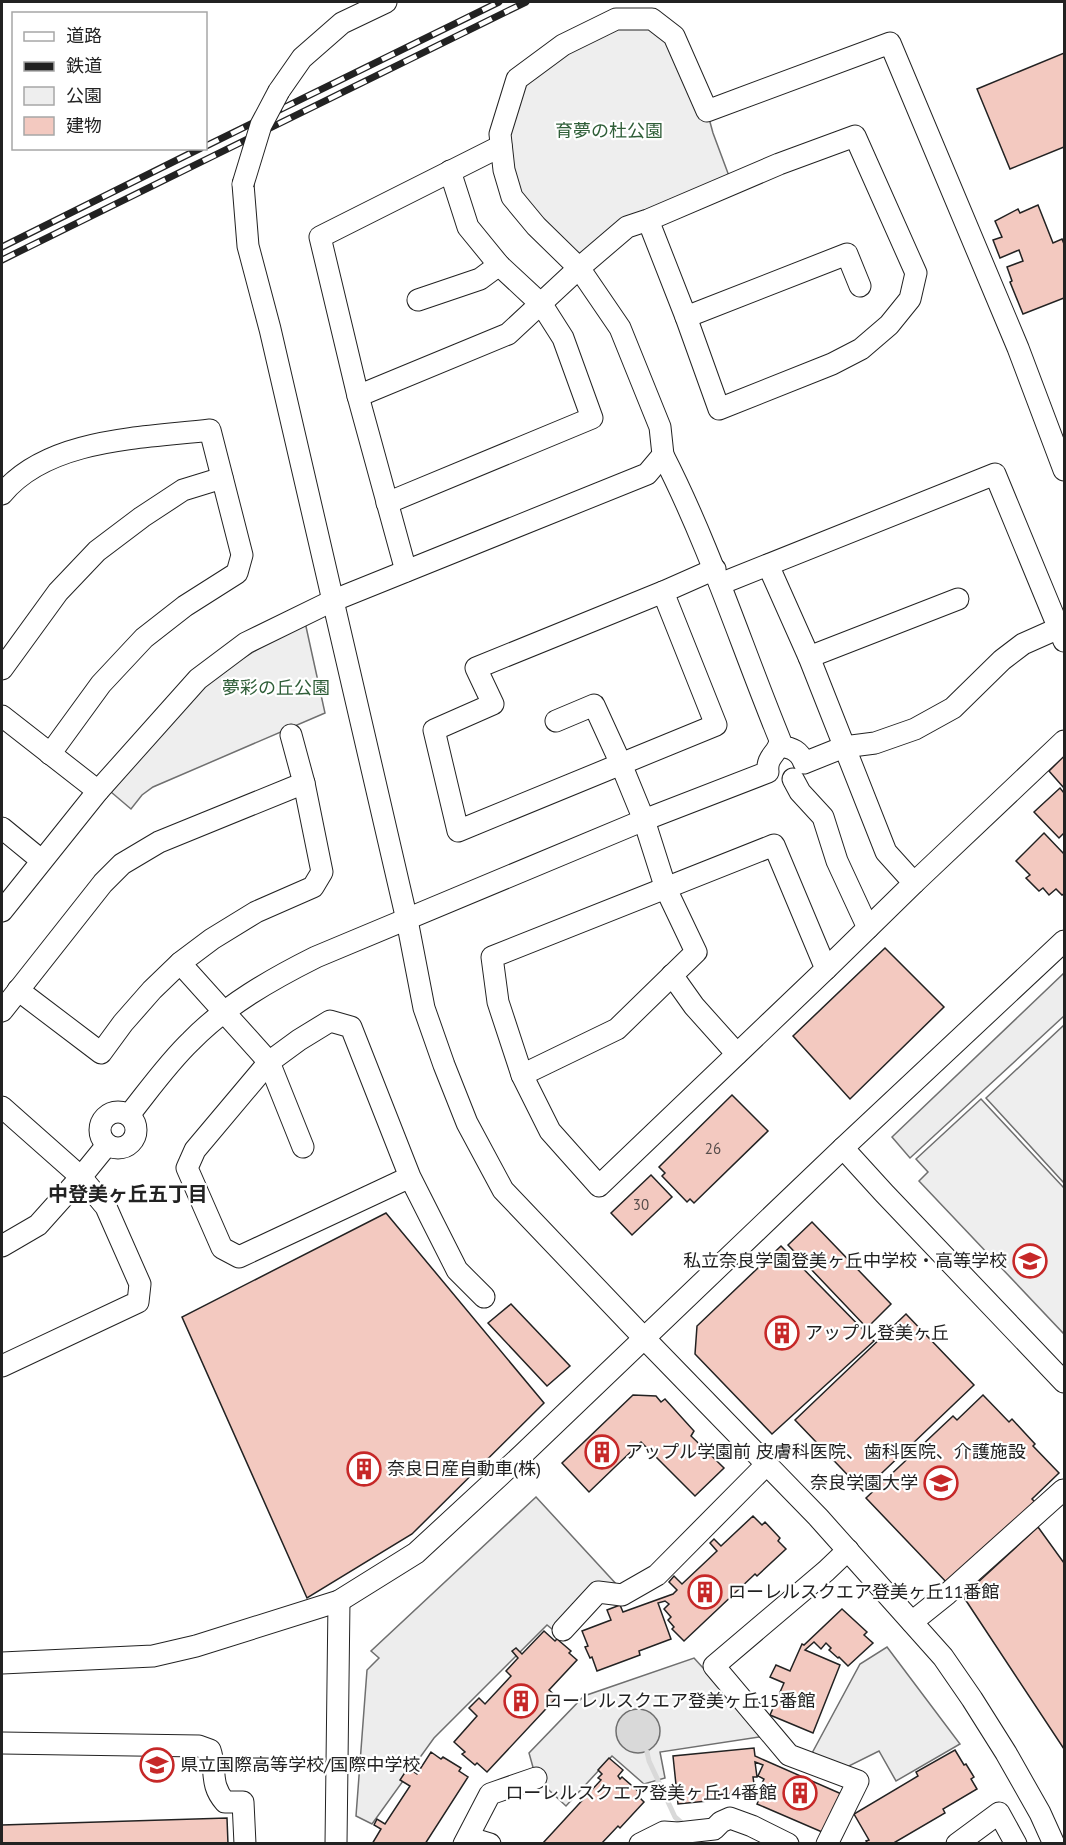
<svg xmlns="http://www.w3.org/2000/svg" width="1066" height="1845" viewBox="0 0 1066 1845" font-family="'PT Sans','Noto Sans JP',sans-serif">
<rect width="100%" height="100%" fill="#fff"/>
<g fill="#eee" stroke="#6f6f6f" stroke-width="1.5">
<path d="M652,19L707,111L713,133L732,184L648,220L579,268L504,170L517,79L563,45Z"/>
<path d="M305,622L325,713L153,787L142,795L131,809L111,792L186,701L232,665L295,626Z"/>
<path d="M1064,1025V1183L986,1098Z"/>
<path d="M981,1099L1064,1188V1334L919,1181L928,1172L916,1159Z"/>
</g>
<g fill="#ededed" stroke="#6f6f6f" stroke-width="1.5">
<path d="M1064,973V1016L910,1158L892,1137Z"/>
<path d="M536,1497L618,1586L563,1638L547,1625L434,1738L372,1824L356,1816L367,1670L379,1658L371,1651Z"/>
<path d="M887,1647L960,1744L896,1781L879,1751L847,1767L811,1755L860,1664Z"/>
<path d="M694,1658L765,1736L660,1752L665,1778L644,1784L612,1756L566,1806L536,1778L529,1753L584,1696Z"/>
</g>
<circle fill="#d9d9d9" stroke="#6f6f6f" stroke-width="1.5" cx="638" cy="1731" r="22"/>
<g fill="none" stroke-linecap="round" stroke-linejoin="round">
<path stroke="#d9d9d9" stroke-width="5" d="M647,1752L649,1761L675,1817L683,1824H687"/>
</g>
<g fill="#f3c9c0" stroke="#222" stroke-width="1.5">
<path d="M1064,53V147L1010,169L977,89Z"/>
<path d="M1038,205L1053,243L1062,239L1064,244V298L1023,314L1010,282L1012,281L1007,267L1023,261L1019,250L1000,258L993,240L1002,237L995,221L1018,209L1020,213Z"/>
<path d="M1064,756V788L1049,771Z"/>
<path d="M1060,788L1064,793V833L1059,838L1034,812Z"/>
<path d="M1044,833L1064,854V894L1062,895L1056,889L1049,895L1043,888L1039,891L1026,878L1030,875L1016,861Z"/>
<path d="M885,948L944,1007L850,1099L793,1036Z"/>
<path d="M732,1095L768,1131L694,1203L690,1199L687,1202L662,1176L665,1173L659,1167Z"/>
<path d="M651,1175L672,1197L632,1235L611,1213Z"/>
<path d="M386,1213L544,1403L412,1534L307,1598L182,1317Z"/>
<path d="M812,1222L891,1304L867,1328L788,1245Z"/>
<path d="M781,1246L874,1341L772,1434L695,1354L697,1326Z"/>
<path d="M511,1304L570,1366L547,1386L488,1323Z"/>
<path d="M906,1314L974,1385L863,1491L795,1420Z"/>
<path d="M633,1395L656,1396L661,1402L665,1399L694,1431L691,1436L724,1468L695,1496L641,1442L589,1492L562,1463Z"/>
<path d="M983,1395L1009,1422L1012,1419L1035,1444L1033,1446L1059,1473L1032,1499L1035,1502L949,1585L866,1498L953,1416L957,1420Z"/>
<path d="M753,1516L762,1525L765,1522L780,1538L778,1541L786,1549L757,1576L755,1574L684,1641L672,1629L674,1627L668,1620L671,1617L664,1609L669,1604L665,1601L658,1603L671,1639L639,1651L640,1655L597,1671L592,1657L590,1658L585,1647L588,1646L582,1631L611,1620L607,1610L620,1605L623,1612L673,1594L677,1590L669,1582L674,1576L682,1584L717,1551L710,1543L714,1539L721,1546Z"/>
<path d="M1038,1527L1064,1563V1749L963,1596Z"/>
<path d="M842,1609L867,1632L864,1635L873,1643L848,1666L839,1657L838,1658L829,1650L831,1648L826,1643L821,1649L814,1642L805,1650L840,1665L813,1733L770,1715L784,1683L770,1677L776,1665L790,1671L802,1644L804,1645Z"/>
<path d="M544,1631L555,1641L557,1639L571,1651L569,1653L577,1660L549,1690L557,1697L487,1772L477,1763L475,1765L462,1754L465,1752L454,1742L477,1716L469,1708L479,1698L485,1704L511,1676L506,1671L518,1658L512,1651L516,1648L522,1654Z"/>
<path d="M754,1748L755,1756L846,1796L829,1835L757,1804L763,1790L759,1789L764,1779L758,1776L763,1765L755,1762L757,1777H753L755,1791L717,1795V1800L678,1804L673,1756Z"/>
<path d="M955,1750L964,1765L966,1764L974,1777L971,1779L977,1789L943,1809L945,1813L892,1844H868L866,1841L869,1840L854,1814L918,1776L916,1772Z"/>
<path d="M431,1752L441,1759L443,1757L461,1768L459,1771L468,1777L425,1844H372L381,1829L374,1825L377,1819L385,1824L410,1786L400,1780L408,1768L417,1774Z"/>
<path d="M609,1758L623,1770L618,1776L620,1779L622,1777L639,1792L637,1795L644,1802L620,1828L618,1826L601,1844H544L543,1843L601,1780L598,1778L602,1774L598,1770Z"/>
<path d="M227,1818L228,1844H2V1825Z"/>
</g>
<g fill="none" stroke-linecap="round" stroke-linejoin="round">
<defs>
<g id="minor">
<path d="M279,91L302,58L342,23L386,2"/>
<path d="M243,184L248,246L270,329L407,920L424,1008L444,1065L467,1123L503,1190L644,1338L818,1517L943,1657L972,1699L1006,1753L1040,1813L1054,1844"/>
<path d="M418,300L480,279L499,265"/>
<path d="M686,317L847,254L860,286"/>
<path d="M358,396L508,334L579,268L627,227L648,220L779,164L855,136L916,273L910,299L889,325L861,349L832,364L719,409L686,317L648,220"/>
<path d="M2,494C48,438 143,438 210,430L242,555L237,573L185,606L144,638L101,684L50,754"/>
<path d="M387,503L592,418L563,338L542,305L499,265L468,227L450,171"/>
<path d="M768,565L809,657L886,852L914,883L1064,741"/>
<path d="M406,571L358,396L320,237L501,146"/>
<path d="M720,584L995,474L1064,641"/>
<path d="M809,657L958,599"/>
<path d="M2,669L58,592L97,551L142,517L183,490L222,478"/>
<path d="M2,716L98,791"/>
<path d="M556,721L594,705L621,764L458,831L434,730L493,704L476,668L663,592"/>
<path d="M780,746C792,748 800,751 804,763L844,747L875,743L915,729L953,708L1002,660L1023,644L1059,628"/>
<path d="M793,779L800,792L823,817L837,861L868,928"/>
<path d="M2,828L41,860"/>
<path d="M774,845L826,969L599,1186L550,1131L522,1075L498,1002L492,957Z"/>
<path d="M2,911L98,791L198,679L246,643L332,601L647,474L663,455L660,427L620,328L579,268L536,226L512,197L504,170L500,134L517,79L563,45L616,19H652L674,36L707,111L890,43L1018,348L1064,470"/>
<path d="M180,963L269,1062L303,1147"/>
<path d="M826,969L914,883"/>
<path d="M672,975L694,1006L737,1054"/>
<path d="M18,990L101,1053L123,1023L152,990L180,963L212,939L256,912L313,887L322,872L304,783"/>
<path d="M2,1011L103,883L122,864L159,842L304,783L291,735"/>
<path d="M522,1075L617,1029L696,952L666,889L644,820L621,764L716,725L663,592L715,569"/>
<path d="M2,1107L81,1177L106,1207L140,1284L138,1302L2,1366"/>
<circle cx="118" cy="1130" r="18"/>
<path d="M129,1115C149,1090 168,1063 191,1041C226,1005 272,979 316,957L644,820L768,772C766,755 779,754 780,740C741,645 710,547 663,455"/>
<path d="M843,1148L884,1193L1064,1382"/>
<path d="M410,1177L239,1257L222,1248L187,1168L195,1150L269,1062L299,1040L330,1021L351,1027L410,1177L457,1270L484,1297"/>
<path d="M2,1246L38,1225L81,1177L107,1145"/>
<path d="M912,1622L947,1594L1063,1490"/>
<path d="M563,1630L598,1592L622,1595L657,1575L767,1464"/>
<path d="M2,1663L153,1656L196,1646L339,1601L416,1553L522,1455L843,1148L1064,941"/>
<path d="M2,1743L199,1746L210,1750C217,1770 209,1784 225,1802H243L245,1844"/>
<path d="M336,1844L339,1601"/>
<path d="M464,1844L490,1794L536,1778"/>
<path d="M473,1844L480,1841L490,1844"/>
<path d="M640,1844L664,1832L678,1833L714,1829L721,1822L730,1818L752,1826L788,1844"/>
<path d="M827,1844L858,1781L789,1755L714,1666L826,1571L848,1550"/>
<path d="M957,1844L999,1813L1016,1844"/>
</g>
</defs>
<use href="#minor" stroke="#222" stroke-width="23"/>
<use href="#minor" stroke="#fff" stroke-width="21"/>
<defs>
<g id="rail">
<path d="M206,146L499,2"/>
<path d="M2,247L201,148"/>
<path d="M2,260L526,2"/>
</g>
</defs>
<use href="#rail" stroke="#222" stroke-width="7"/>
<use href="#rail" stroke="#fff" stroke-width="4.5" stroke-dasharray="14" stroke-linecap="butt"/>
<defs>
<path id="minor-bridge" d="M243,184L261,125L279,91"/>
</defs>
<use href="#minor-bridge" stroke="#222" stroke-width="23" stroke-linecap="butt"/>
<use href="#minor-bridge" stroke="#fff" stroke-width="21"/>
</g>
<defs>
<symbol id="school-ring" viewBox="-11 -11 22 22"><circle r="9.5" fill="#fff" stroke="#c62828" stroke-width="1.5"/><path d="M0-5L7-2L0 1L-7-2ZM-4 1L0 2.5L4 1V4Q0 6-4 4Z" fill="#c62828"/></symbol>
<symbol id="building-ring" viewBox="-11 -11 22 22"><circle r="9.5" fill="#fff" stroke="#c62828" stroke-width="1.5"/><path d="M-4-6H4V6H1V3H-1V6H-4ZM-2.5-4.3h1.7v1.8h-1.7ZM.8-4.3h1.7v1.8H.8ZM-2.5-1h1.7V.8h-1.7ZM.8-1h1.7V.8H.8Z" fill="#c62828"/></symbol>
<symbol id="university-ring" viewBox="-11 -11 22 22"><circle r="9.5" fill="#fff" stroke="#c62828" stroke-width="1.5"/><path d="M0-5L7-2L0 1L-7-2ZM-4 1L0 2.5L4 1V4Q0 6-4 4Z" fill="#c62828"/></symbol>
</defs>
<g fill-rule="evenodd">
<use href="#school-ring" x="1011" y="1242" width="38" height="38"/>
<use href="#building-ring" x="763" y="1314" width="38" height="38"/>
<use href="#building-ring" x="583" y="1433" width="38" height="38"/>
<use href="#building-ring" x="345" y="1450" width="38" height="38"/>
<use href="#university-ring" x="922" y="1464" width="38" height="38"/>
<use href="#building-ring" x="686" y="1573" width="38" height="38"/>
<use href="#building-ring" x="502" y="1682" width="38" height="38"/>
<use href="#school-ring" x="138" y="1746" width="38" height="38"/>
<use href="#building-ring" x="781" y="1774" width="38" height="38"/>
</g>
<g text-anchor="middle" stroke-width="4.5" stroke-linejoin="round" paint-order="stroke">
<g font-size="15" fill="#564c4a">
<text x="713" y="1154">26</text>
<text x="641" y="1210">30</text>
</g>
<g font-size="18" fill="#2f5e38" stroke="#fff">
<text x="609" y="137">育夢の杜公園</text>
<text x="276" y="694">夢彩の丘公園</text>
</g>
<g font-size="18" fill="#222" stroke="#fff" text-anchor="start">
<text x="1007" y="1267" text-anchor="end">私立奈良学園登美ヶ丘中学校・高等学校</text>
<text x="805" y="1339">アップル登美ヶ丘</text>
<text x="625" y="1458">アップル学園前 皮膚科医院、歯科医院、介護施設</text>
<text x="387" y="1475">奈良日産自動車(株)</text>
<text x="918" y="1489" text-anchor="end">奈良学園大学</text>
<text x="728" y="1598">ローレルスクエア登美ヶ丘11番館</text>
<text x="544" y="1707">ローレルスクエア登美ヶ丘15番館</text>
<text x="180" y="1771">県立国際高等学校/国際中学校</text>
<text x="777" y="1799" text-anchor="end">ローレルスクエア登美ヶ丘14番館</text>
</g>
<g font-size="20" font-weight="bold" fill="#222" stroke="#fff">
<text x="128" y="1201">中登美ヶ丘五丁目</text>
</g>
</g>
<rect width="1066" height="1845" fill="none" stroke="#222222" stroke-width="6"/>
<rect x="12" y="12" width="195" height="138" fill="#ffffff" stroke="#a7a7a7" stroke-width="1.5"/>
<rect x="24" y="32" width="30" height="9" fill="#ffffff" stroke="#a7a7a7" stroke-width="1.5"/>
<text x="66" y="42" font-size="18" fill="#222222">道路</text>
<rect x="24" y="62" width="30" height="9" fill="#222222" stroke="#a7a7a7" stroke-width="1.5"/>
<text x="66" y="72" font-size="18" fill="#222222">鉄道</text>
<rect x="24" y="87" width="30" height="18" fill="#eeeeee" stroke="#a7a7a7" stroke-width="1.5"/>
<text x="66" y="102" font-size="18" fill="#222222">公園</text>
<rect x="24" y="117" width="30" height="18" fill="#f3c9c0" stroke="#a7a7a7" stroke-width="1.5"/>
<text x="66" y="132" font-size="18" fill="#222222">建物</text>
</svg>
